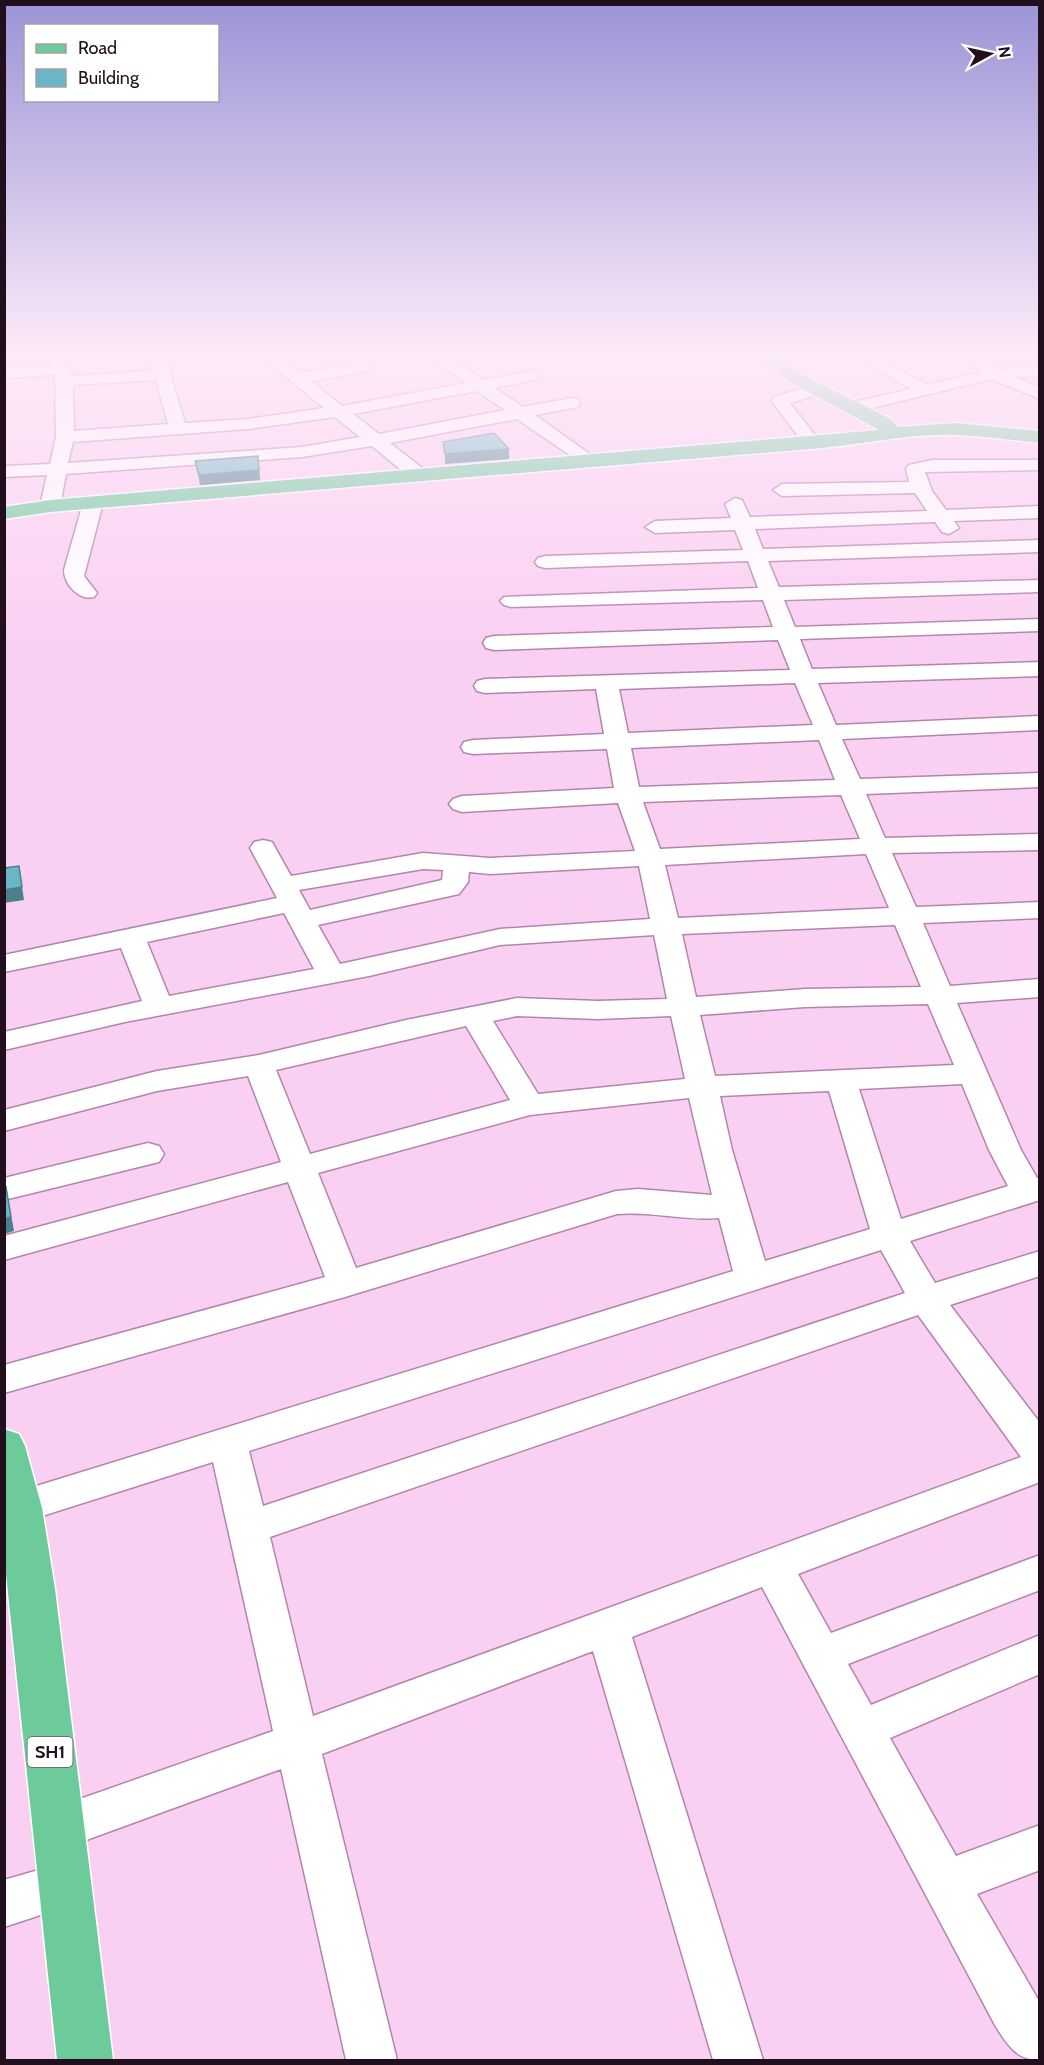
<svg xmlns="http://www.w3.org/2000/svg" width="1044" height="2065" viewBox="0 0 1044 2065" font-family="Cabin,sans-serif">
<rect width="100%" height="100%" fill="#fad0f2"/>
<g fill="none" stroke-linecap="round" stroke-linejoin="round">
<defs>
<g id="minor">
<path d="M47,353H63L71,376L153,371L148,353H164L185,423L248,419L324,408L257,353H275L300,373L367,362L373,364L375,367L373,370L311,381L342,406L466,383L425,353H444L483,380L531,371L537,373L539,376L537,379L495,388L523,407L572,398L578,399L580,403L578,407L535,415L598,460L589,465L583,464L517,419L390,443L426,471L428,475L419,481L412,479L372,446L302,457L66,474L60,506L50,512L40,506L47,475L4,477V466L50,464L56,437L55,375L4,378V368L51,366ZM156,380L168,424L74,431L73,385ZM477,391L505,410L379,434L353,414ZM335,417L360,437L302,447L68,463L73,442L248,429Z"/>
<path d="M847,353H867L928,385L982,372L964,353H981L997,369L1040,366V376L1015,377L1040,388V399L991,379L852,413L846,412L843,408L846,404L911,389Z"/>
<path d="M817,384L825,389L823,393L790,403L821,443L812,448L806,447L772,401L774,397Z"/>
<path d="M932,460H1040V470L925,472L932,491L946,510L1040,506V518L954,521L959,528L949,534L942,532L935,522L755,529L763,549L1040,540V552L768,561L779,587L1040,580V592L784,600L795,627L1040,619V631L800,639L812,669L1040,662V676L818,683L836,725L1040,716V730L842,739L860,779L1040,773V787L866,794L885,838L1040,834V850L892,853L916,907L1040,902V918L923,923L950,986L1040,979V997L957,1003L1021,1150L1037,1178L1040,1177V1200L910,1241L935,1283L1040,1251V1276L950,1305L1040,1423V1482L798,1574L831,1633L1040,1555V1590L848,1664L871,1705L1040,1635V1674L890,1738L956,1856L1040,1825V1870L977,1894L1040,2003V2060C1016,2060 1008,2045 996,2027L762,1587L632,1637L763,2060H713L593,1651L322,1754L397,2060H346L281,1769L59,1850L43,1844L36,1828L43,1812L273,1731L213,1462L4,1528V1496L733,1271L719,1218C685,1221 651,1211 617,1214L345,1297L4,1393V1365L325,1277L288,1182L4,1260V1236L281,1162L248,1076L157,1091L4,1131V1110L157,1071L259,1055L406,1020L517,998L598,1001L667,999L654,935L500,945L369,976L125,1022L4,1050V1032L142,1001L121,948L4,972V955L277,898L250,848L254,842L263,840L272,842L291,876L423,853L490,858L635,851L618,803L462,812L453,809L449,804L453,799L462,796L614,788L607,749L473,754L464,752L461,747L464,742L473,740L604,734L596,689L485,693L477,691L474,686L477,681L485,679L790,670L778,640L494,650L486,648L483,643L486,638L494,636L773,627L763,600L511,607L504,605L500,601L504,597L758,588L748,561L545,568L538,566L535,562L538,558L545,556L743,550L735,530L655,533L645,527L655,521L731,518L725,504L735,498L742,500L750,517L927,511L915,493L782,496L773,490L782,484L909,482L906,469L909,465ZM795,683L813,725L628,733L619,689ZM819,740L835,780L639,787L631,748ZM841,795L860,839L660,849L643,802ZM866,854L889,908L678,918L665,865ZM639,866L650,919L500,929L340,964L318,925L459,894L468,882L469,872L490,874ZM423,869L443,870L442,880L310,910L299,890ZM284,913L314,969L169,996L147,942ZM895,925L921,987L805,989L696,997L682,934ZM928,1004L954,1065L715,1076L700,1015L805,1007ZM517,1016L598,1019L671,1016L685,1079L538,1094L493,1021ZM466,1026L510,1100L310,1154L276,1070ZM962,1084L989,1150L1008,1186L901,1219L859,1089ZM829,1091L870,1229L765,1261L732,1150L720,1096ZM689,1098L712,1195L638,1189L616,1191L356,1268L318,1173L530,1115ZM881,1250L905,1293L263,1506L249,1451ZM918,1315L1021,1457L313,1716L270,1537Z"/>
<path d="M93,497L103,503L84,576L97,593L94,597C80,601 64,585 64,570L83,503Z"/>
<path d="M148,1143L159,1146L164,1154L159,1162L4,1200V1178Z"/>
<path d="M66,1862L83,1869L90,1885L83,1901L4,1927V1880Z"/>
</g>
<g id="major">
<path d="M746,353H768L811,379L891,419L898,427L955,423L1040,431V443C1012,440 984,436 956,435C911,433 866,444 822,448L50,512L4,519V507L50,500L879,430L799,387Z"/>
<path d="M4,1429L19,1434L25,1446L42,1508L55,1589L113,2060H57L4,1555Z"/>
</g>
</defs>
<use href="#minor" stroke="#b484ab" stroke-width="3"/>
<use href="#major" stroke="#fff" stroke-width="3"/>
<use href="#minor" fill="#fff" fill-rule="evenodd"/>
<use href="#major" fill="#6dca9b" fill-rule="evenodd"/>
</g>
<path fill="#5b9dab" d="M258,456L260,480L200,485L195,461Z"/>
<g fill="#4a7f8b">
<path d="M509,449V459L445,464V454Z"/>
<path d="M259,470L260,480L200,485L199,475Z"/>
<path d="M19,866L24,900L4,903V890Z"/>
<path d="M6,1187L14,1231L4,1234V1219Z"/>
</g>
<g fill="#6ab6c7" stroke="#4a7f8b" stroke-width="1.5">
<path d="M494,433L509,449L445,454L443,442Z"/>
<path d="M258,456L259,470L199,475L195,461Z"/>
<path d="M19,866L22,887L4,890V868Z"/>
<path d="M4,1187H6L11,1217L4,1219Z"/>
</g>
<linearGradient id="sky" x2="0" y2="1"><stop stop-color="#9b94d6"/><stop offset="0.55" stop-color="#fdeaf9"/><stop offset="1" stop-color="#fdeaf9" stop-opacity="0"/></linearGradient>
<rect width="1044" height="642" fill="url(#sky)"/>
<g text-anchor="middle" stroke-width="4.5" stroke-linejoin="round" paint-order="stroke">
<rect fill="#fff" stroke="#645762" stroke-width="1.5" x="27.5" y="1737" width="45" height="30" rx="4.5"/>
<g font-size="18" font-weight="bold" fill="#210f1e">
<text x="50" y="1758">SH1</text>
</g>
</g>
<rect width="1044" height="2065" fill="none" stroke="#210f1e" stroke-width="12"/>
<rect x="24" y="24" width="195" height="78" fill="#ffffff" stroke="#a69fa5" stroke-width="1.5"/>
<rect x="36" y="44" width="30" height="9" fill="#6dca9b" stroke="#a69fa5" stroke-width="1.5"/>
<text x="78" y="54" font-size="18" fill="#210f1e">Road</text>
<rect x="36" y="69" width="30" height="18" fill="#6ab6c7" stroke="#a69fa5" stroke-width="1.5"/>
<text x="78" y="84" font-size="18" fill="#210f1e">Building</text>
<g transform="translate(990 54) rotate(82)" stroke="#ffffff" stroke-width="4.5" paint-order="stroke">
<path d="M0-4.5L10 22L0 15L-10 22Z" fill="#210f1e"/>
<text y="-9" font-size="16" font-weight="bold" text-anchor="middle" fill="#210f1e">N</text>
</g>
</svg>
